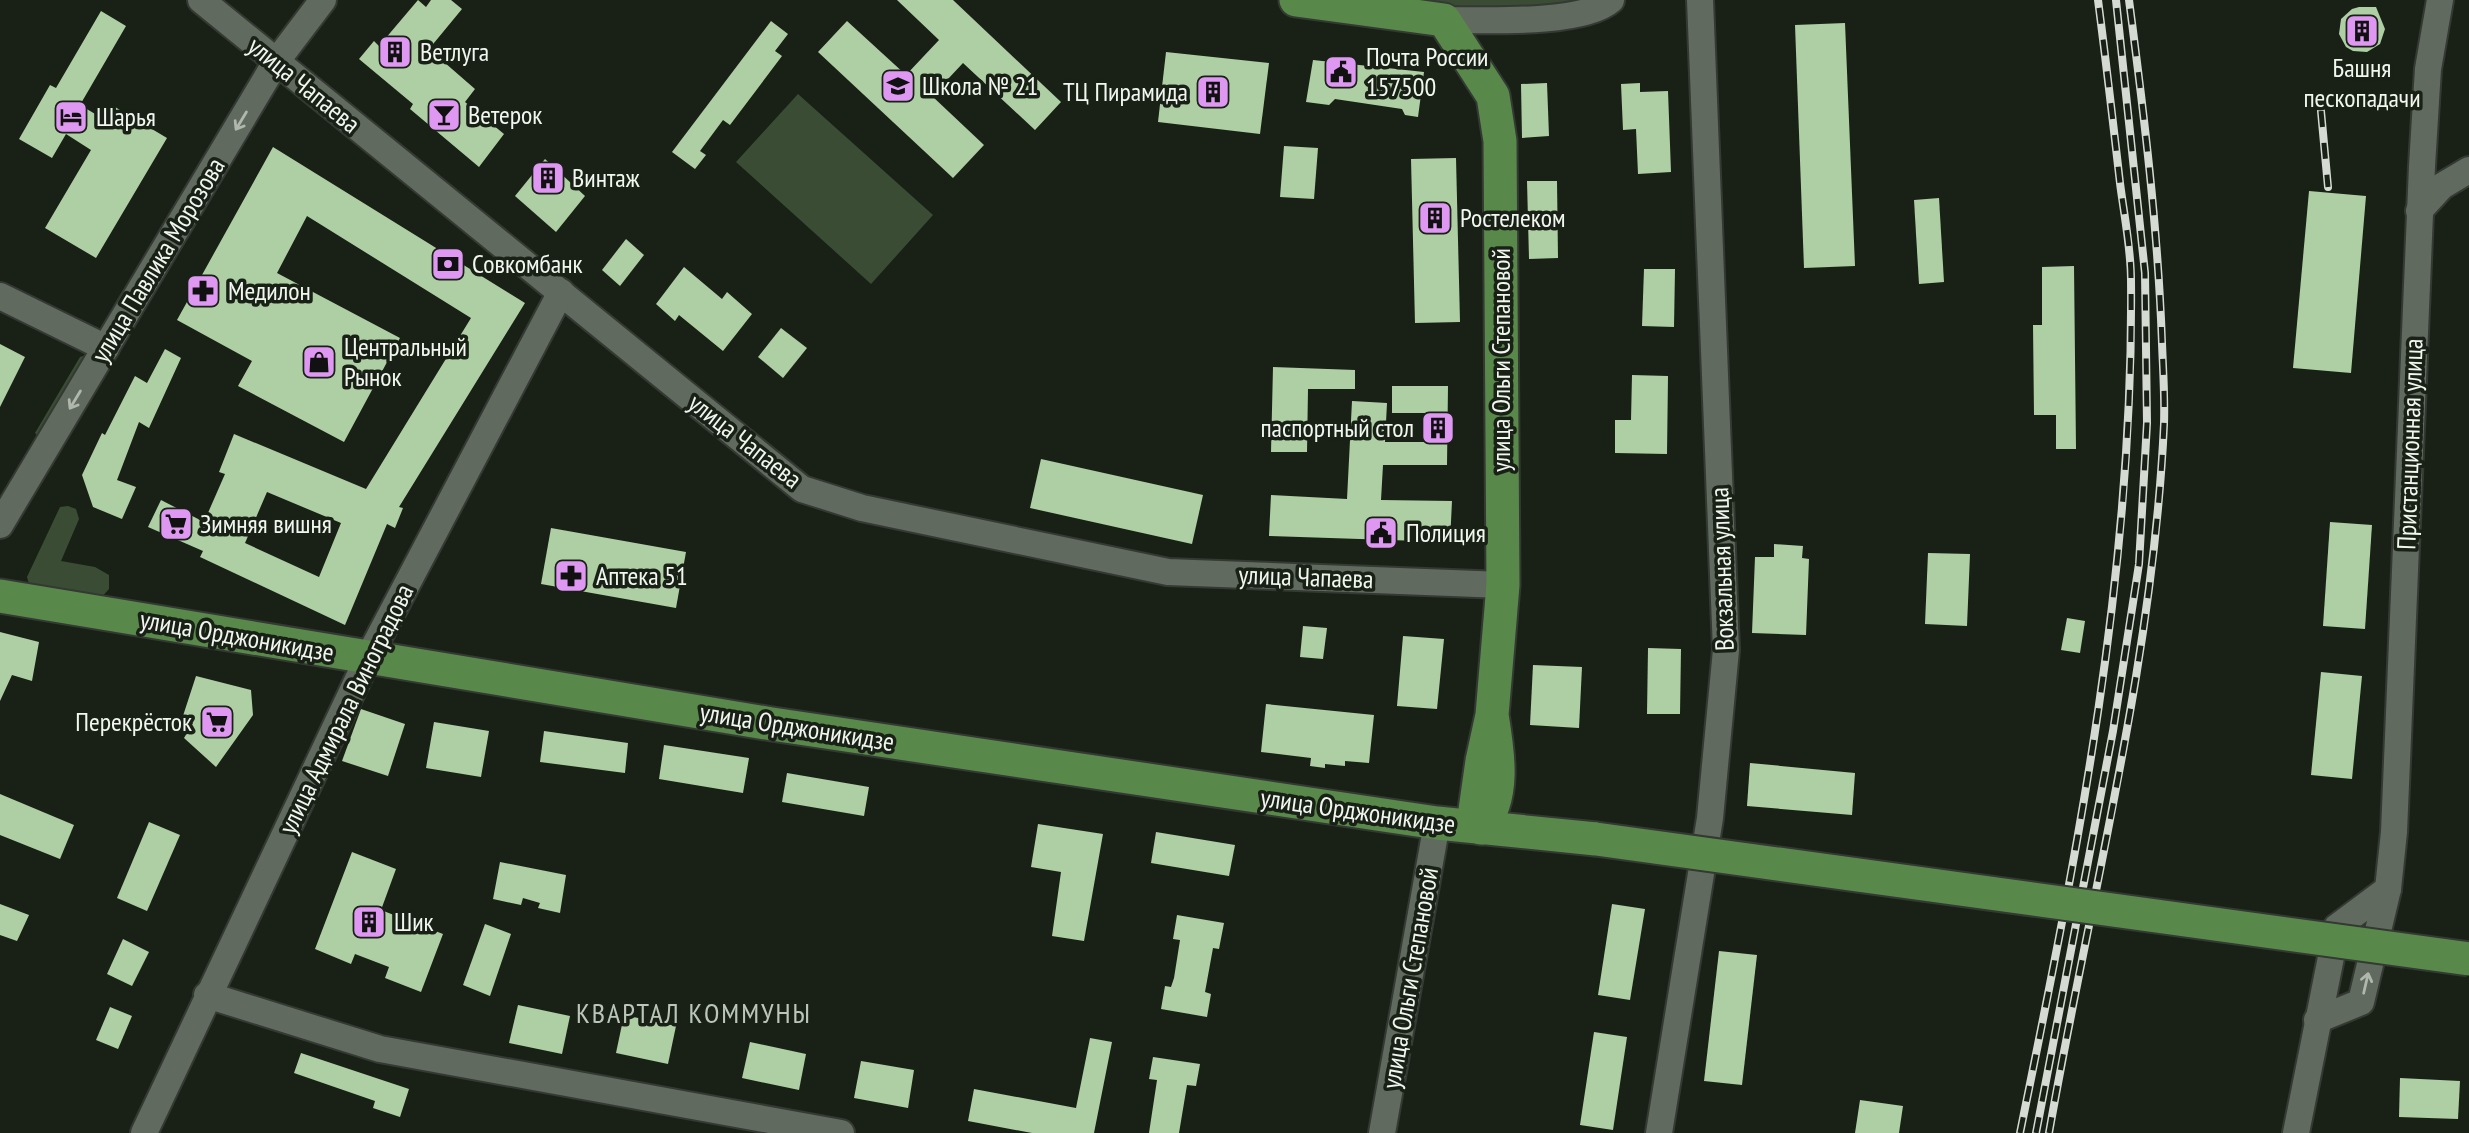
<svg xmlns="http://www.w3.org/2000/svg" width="2469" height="1133" viewBox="0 0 2469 1133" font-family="'PT Sans Narrow',sans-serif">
<rect width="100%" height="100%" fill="#192117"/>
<g fill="#3a4d34">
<path d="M1429,0H1580L1576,3L1430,10Z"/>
<path d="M798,94L933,215L871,284L736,162Z"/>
<path d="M83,356L89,360L41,440L35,433L80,357Z"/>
<path d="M68,506L76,509L79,519L61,561L95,567L109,575V589L98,601L29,584L27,577L60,507Z"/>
</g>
<g fill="#aecfa4" fill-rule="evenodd">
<path d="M418,0L426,7L431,0H451L462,9L429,49L475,89L465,102L504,134L479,167L410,109L413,104L359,59L374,41L379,46Z"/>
<path d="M897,0H953L1061,102L1035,130L963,63L932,96L984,145L953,178L818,52L847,21L906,75L939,40Z"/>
<path d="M2359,7H2376L2385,29L2380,44L2367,52L2353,51L2346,47L2339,34L2341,19L2352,9Z"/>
<path d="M101,11L126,26L80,105L107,121L115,107L167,138L96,258L45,228L91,150L66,134L52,158L19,139L50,85L56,88Z"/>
<path d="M771,21L788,34L775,51L782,56L730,125L723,120L700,151L706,155L695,169L672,152Z"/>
<path d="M1845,23L1855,266L1804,268L1795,25Z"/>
<path d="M1166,52L1269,63L1260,134L1158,122Z"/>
<path d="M1313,60L1424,72L1418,117L1405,115L1402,109L1335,99L1329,105L1306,102Z"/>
<path d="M1547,83L1549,136L1522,138L1521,84Z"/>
<path d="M1640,83V92L1668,91L1671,172L1638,174L1636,129L1623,130L1621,84Z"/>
<path d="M1284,146L1318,148L1314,199L1280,197Z"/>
<path d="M273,147L525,303L399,507L403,508L395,528L387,524L345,625L200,557L203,551L148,527L161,500L204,522L225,474L219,472L234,434L366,489L471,318L307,216L277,273L400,338L344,442L238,386L252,361L177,320ZM267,492L341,523L319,577L245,543Z"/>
<path d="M1456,158L1460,322L1415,323L1411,159Z"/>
<path d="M545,159L585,196L556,232L515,196Z"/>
<path d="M1527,181H1557L1558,258L1529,259Z"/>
<path d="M2309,191L2366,196L2351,373L2293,368Z"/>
<path d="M1939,198L1944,282L1919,284L1914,200Z"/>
<path d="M626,239L644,255L620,286L602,270Z"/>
<path d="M2074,266L2076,449H2056V415H2034L2033,325H2042V267Z"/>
<path d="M684,267L722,299L727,292L752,314L723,351L679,315L675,321L656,304Z"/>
<path d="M1644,269H1675L1674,327L1642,326Z"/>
<path d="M781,328L807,348L783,378L758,357Z"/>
<path d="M0,344L25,357L0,407Z"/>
<path d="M165,349L181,358L149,428L139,422L117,480L136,487L122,519L93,507L82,475L102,433L105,435L135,376L147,383Z"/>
<path d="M1273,367L1355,370V389H1308L1307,452H1271Z"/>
<path d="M1632,375L1668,376L1667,454L1615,453V420H1631Z"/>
<path d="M1392,386H1448L1447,465H1383L1381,500L1452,501L1450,542L1269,536L1271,495L1347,499L1352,401L1387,403L1385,442H1429V413H1392Z"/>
<path d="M1041,459L1203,495L1192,544L1030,508Z"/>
<path d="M2330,522L2372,525L2365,629L2323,626Z"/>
<path d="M551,528L686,552L676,608L541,584Z"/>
<path d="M1774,544L1803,546L1802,558L1809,559L1806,635L1752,633L1755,557H1774Z"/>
<path d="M1928,553L1970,554L1967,626L1925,624Z"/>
<path d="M2067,618L2085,621L2080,653L2061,650Z"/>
<path d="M1303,626L1327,628L1323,659L1300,657Z"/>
<path d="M0,632L39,642L32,681L12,675L0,701Z"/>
<path d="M1403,636L1444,639L1437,709L1397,706Z"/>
<path d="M1648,648L1681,649L1680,714H1647Z"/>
<path d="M1533,665L1582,667L1579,728L1530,725Z"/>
<path d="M2321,672L2362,676L2352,779L2311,775Z"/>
<path d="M196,676L251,690L253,715L216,767L184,738L193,723L181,722Z"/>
<path d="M1266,704L1374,715L1369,763L1345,761V766L1325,764V768L1310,766L1311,758L1261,752Z"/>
<path d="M361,709L405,724L388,776L342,761Z"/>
<path d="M434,722L489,731L481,777L426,768Z"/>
<path d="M544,731L628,743L625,773L540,762Z"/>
<path d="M664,745L749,758L743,793L659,779Z"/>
<path d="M1750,763L1855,773L1852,815L1747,806Z"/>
<path d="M787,773L869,787L864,816L782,802Z"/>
<path d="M0,794L74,825L60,859L0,835Z"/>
<path d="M149,822L180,835L147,911L117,898Z"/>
<path d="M1038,824L1103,834L1084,941L1052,936L1061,872L1031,867Z"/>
<path d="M1156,832L1235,845L1229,876L1151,863Z"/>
<path d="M352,852L396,869L381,910L443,934L421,992L385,978L389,967L355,954L351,964L315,949Z"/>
<path d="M500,862L566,875L560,913L538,908L540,903L523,898L521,905L493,899Z"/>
<path d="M0,904L29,915L17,941L0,935Z"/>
<path d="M1612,904L1645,909L1630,1000L1598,995Z"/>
<path d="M1177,915L1224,923L1219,949L1213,948L1205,992L1211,994L1207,1017L1161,1009L1165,986L1171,987L1174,978L1180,940L1173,939Z"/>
<path d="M485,924L511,934L490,996L463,985Z"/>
<path d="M123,939L149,952L132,986L107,974Z"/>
<path d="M1719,951L1757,955L1742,1085L1704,1081Z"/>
<path d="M518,1005L570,1016L562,1054L509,1043Z"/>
<path d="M110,1007L132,1016L118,1049L96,1040Z"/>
<path d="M624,1015L676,1026L668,1064L616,1053Z"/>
<path d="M1594,1032L1627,1037L1613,1130L1580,1125Z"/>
<path d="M1090,1038L1112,1042L1094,1133H1032L968,1121L974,1089L1076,1108Z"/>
<path d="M750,1042L806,1054L799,1090L742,1078Z"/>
<path d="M301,1053L409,1089L400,1117L373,1108L375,1101L294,1073Z"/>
<path d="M1153,1057L1200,1064L1196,1086L1187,1085L1179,1133H1149L1157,1080L1149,1079Z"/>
<path d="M861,1061L914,1070L908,1108L854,1098Z"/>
<path d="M2400,1078L2460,1081L2458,1119L2399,1117Z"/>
<path d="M1860,1100L1903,1106L1899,1133H1855Z"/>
</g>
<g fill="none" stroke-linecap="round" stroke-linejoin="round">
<defs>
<g id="minor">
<path d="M201,0L802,489L862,508L1168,572L1503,585"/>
<path d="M1444,20C1484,20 1583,25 1611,0"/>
<path d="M2419,211L2442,186L2469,170"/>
<path d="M0,296L106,348"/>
<path d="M0,525L276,62L323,0"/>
<path d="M207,995L380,1049L841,1133"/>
<path d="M2317,1020L2361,1002L2388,889L2394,832L2422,166L2428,69L2440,0"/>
<path d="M144,1133L368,658L561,292"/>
<path d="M1382,1133L1437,823"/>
<path d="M1659,1133L1710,818L1726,650L1700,0"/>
<path d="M2296,1133L2337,927L2388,889"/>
</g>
<g id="major">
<path d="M1296,0L1444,20L1493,96L1500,141L1503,585L1492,715L1482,761L1475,810L1481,828C1506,796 1498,752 1492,715"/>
<path d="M0,596L772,724L1437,823L1596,839"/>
</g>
</defs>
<use href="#minor" stroke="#343933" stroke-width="30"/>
<use href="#major" stroke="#343933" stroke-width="37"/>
<use href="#minor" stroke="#616a5e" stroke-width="26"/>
<use href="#major" stroke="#59894a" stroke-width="33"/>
<defs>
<g id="rail">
<path d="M2321,111L2328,187"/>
<path d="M2020,1133C2078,849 2134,571 2131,280C2131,248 2124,215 2120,183C2113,122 2106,61 2098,0"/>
<path d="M2036,1133L2113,731L2139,564L2147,423L2145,273L2116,0"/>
<path d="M2049,1133C2090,898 2153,663 2164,424C2165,397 2163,370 2162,343C2158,229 2144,114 2129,0"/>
</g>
</defs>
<use href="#rail" stroke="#d5dbd3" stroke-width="8"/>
<use href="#rail" stroke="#192117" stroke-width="5" stroke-dasharray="16" stroke-linecap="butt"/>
<defs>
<path id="major-bridge" d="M1596,839L2469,959"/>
</defs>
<use href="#major-bridge" stroke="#343933" stroke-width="37" stroke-linecap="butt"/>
<use href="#major-bridge" stroke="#59894a" stroke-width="33"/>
</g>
<defs><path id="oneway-shaft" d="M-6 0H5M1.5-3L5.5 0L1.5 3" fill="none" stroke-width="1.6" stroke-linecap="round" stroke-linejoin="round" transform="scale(1.75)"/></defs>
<g stroke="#b0b8ae">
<use href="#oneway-shaft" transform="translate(241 121) rotate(121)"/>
<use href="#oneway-shaft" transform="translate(75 400) rotate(121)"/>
<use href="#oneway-shaft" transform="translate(2366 983) rotate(-77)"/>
</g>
<defs>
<symbol id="building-square" viewBox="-11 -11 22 22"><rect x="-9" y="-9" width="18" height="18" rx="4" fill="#de98f2" stroke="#192117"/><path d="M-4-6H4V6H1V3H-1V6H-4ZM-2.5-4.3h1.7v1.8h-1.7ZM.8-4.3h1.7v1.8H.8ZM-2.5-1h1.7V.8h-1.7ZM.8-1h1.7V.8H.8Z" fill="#111"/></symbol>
<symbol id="civic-square" viewBox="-11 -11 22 22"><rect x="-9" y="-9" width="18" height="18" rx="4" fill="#de98f2" stroke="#192117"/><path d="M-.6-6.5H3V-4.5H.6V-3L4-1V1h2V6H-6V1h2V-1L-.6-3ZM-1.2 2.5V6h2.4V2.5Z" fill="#111"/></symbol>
<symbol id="school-square" viewBox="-11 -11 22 22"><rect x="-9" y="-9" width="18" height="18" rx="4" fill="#de98f2" stroke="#192117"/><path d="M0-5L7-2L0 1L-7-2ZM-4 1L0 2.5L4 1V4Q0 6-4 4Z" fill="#111"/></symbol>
<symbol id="bar-square" viewBox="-11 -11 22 22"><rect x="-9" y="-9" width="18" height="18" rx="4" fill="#de98f2" stroke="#192117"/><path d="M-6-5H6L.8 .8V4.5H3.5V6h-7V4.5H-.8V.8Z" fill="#111"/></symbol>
<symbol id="hotel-square" viewBox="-11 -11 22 22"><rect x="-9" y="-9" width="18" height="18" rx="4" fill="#de98f2" stroke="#192117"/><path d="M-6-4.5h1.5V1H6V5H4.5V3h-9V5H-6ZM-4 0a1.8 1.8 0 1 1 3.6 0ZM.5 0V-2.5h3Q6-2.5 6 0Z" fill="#111"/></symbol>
<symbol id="bank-square" viewBox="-11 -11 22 22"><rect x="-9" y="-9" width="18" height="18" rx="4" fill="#de98f2" stroke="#192117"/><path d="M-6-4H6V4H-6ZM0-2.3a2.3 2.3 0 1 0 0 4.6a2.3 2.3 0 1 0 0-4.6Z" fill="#111"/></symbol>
<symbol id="pharmacy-square" viewBox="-11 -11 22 22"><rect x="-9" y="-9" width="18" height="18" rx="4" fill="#de98f2" stroke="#192117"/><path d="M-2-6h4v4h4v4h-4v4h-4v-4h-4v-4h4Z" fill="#111"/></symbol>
<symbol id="shop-square" viewBox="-11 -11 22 22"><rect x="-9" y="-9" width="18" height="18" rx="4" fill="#de98f2" stroke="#192117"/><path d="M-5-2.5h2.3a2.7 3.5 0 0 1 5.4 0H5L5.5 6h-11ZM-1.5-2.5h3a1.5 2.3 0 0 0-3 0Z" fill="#111"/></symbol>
<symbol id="supermarket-square" viewBox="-11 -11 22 22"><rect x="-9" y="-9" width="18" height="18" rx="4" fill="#de98f2" stroke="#192117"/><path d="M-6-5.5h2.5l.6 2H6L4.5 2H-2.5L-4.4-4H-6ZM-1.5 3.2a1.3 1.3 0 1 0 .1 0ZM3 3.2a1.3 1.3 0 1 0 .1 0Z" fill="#111"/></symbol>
</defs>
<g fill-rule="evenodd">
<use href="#building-square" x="2343" y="12" width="38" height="38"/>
<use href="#building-square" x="376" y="33" width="38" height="38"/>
<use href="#civic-square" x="1322" y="53" width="38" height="38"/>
<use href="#school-square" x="879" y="67" width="38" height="38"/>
<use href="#building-square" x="1194" y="73" width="38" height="38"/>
<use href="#bar-square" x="425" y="96" width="38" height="38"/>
<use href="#hotel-square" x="52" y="98" width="38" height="38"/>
<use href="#building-square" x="529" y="159" width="38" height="38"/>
<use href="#building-square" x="1416" y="199" width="38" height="38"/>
<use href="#bank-square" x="429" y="245" width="38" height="38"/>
<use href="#pharmacy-square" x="184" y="272" width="38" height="38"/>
<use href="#shop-square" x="300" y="343" width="38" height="38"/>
<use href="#building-square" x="1419" y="409" width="38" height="38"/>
<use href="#supermarket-square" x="157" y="505" width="38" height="38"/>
<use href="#civic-square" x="1362" y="514" width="38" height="38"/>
<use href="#pharmacy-square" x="552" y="557" width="38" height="38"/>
<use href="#supermarket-square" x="198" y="703" width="38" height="38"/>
<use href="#building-square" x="350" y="903" width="38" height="38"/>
</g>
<g text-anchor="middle" stroke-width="7" stroke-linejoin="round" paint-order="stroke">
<g font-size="26" fill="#f1f7ef" stroke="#192117" text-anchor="start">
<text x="420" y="61">Ветлуга</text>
<text x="1366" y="66">Почта России<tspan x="1366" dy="30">157500</tspan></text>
<text x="2362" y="77" text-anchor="middle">Башня<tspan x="2362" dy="30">пескопадачи</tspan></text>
<text x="922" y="95">Школа № 21</text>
<text x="1188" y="101" text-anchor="end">ТЦ Пирамида</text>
<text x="468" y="124">Ветерок</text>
<text x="96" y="126">Шарья</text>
<text x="572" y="187">Винтаж</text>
<text x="1460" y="227">Ростелеком</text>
<text x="472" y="273">Совкомбанк</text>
<text x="228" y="300">Медилон</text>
<text x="344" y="356">Центральный<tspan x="344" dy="30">Рынок</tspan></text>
<text x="1414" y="437" text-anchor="end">паспортный стол</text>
<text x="200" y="533">Зимняя вишня</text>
<text x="1406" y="542">Полиция</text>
<text x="596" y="585">Аптека 51</text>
<text x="192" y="731" text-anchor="end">Перекрёсток</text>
<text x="394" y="931">Шик</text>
</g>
<g font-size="26" fill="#f1f7ef" stroke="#192117">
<text transform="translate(304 85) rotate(39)" y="9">улица Чапаева</text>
<text transform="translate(158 260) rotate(-59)" y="9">улица Павлика Морозова</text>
<text transform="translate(1501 360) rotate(-90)" y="9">улица Ольги Степановой</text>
<text transform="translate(745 441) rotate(38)" y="9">улица Чапаева</text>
<text transform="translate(2410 444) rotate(-88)" y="9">Пристанционная улица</text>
<text transform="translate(1722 569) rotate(-92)" y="9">Вокзальная улица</text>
<text transform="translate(1306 577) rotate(2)" y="9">улица Чапаева</text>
<text transform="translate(237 636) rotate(10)" y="9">улица Орджоникидзе</text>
<text transform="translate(346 709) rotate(-64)" y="9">улица Адмирала Виноградова</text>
<text transform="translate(797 727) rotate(9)" y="9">улица Орджоникидзе</text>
<text transform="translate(1358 811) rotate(8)" y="9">улица Орджоникидзе</text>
<text transform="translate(1410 978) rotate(-80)" y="9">улица Ольги Степановой</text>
</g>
<g font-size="28" letter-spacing="2" fill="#bbc6b8" stroke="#192117">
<text x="694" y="1023">КВАРТАЛ КОММУНЫ</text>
</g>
</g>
</svg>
